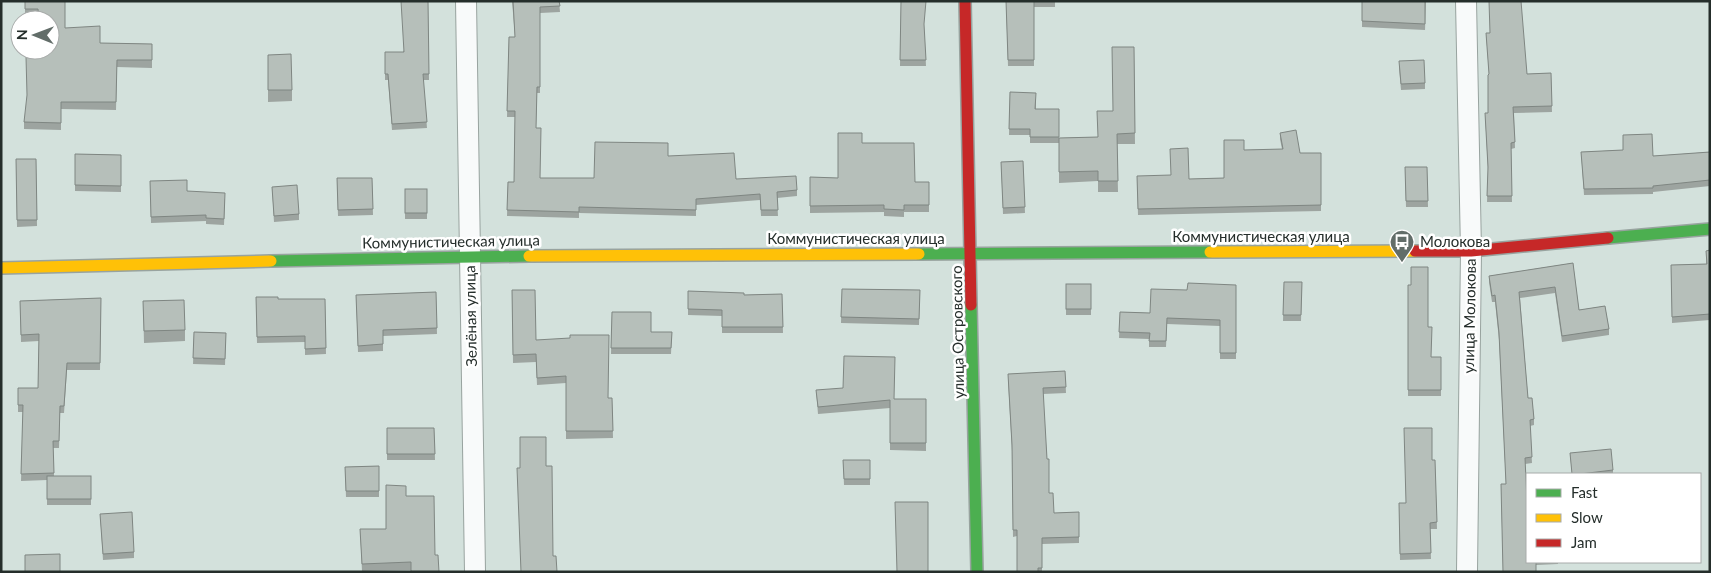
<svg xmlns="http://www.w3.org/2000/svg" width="1711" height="573" viewBox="0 0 1711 573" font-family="Lato,sans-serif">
<rect width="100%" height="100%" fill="#d3e1dc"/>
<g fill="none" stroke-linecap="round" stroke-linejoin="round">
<defs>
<g id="street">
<path d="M466,1L475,572"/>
<path d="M1466,1L1471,251L1467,572"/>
</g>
<g id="fast">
<path d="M1608,238L1710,229"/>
<path d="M919,254L1210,252"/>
<path d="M271,261L529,256"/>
<path d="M971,305L977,572"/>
</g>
<g id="slow">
<path d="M1210,252L1415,251"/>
<path d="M529,256L919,254"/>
<path d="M1,268L271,261"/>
</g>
<g id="jam">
<path d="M965,1L971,305"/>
<path d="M1415,251H1471L1608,238"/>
</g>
</defs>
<use href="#street" stroke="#98a39f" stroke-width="22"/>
<use href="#fast" stroke="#98a39f" stroke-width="14"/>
<use href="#slow" stroke="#98a39f" stroke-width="14"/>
<use href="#jam" stroke="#98a39f" stroke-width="14"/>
<use href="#street" stroke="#f8fafa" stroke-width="20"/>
<use href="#fast" stroke="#4caf50" stroke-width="11"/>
<use href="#slow" stroke="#ffc107" stroke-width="11"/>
<use href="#jam" stroke="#c62828" stroke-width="11"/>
</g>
<g fill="#9da4a0">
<path d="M25,1H65V28L100,43L152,44V68L117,67L116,110L61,109V130L24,129V122L40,56L38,17H25Z"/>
<path d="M428,1L429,80H423L427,128L392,130L388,80H385V52H403Z"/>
<path d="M512,1H559L560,12L540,13V93H537L536,128L540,178H594L668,156L736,179L797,190V196L777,198L778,216H761L760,200L696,205V216L579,213V218L507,216L508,182H514L515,117H507L509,37H515Z"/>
<path d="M901,1L924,27L926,66H900Z"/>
<path d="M1006,1H1055V7H1034V66H1008Z"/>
<path d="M1362,1H1426L1425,30L1362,27Z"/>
<path d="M1486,33L1527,74L1551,73L1552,112L1514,113L1515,148L1511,149L1512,202H1487L1488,171L1485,113H1488L1489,74Z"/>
<path d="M1134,47L1135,144H1117L1118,192H1098V181L1059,183V143H1030V135H1009L1010,92L1036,99V109H1059V138L1098,137L1113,111Z"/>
<path d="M268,55L292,90V101L268,102Z"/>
<path d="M1399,67L1425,83V89L1401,90Z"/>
<path d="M1280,133L1300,153H1321V211L1138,215L1137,176L1189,179L1224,178L1244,150L1282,149L1280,139Z"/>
<path d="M862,143L915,182H929V212H904V217L884,216V212L810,213V177L838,178Z"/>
<path d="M1623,150L1653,156L1710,152V186L1653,192V194L1584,195L1581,152Z"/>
<path d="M75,154L121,155V192L75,191Z"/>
<path d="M16,159H36L37,226L17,227Z"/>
<path d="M1023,161L1025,213L1003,214L1001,162Z"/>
<path d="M1405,167H1427L1428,207H1406Z"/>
<path d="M337,178H372L373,215L338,216Z"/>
<path d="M150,181L187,191L225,199L224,225L206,224V221L151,223Z"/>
<path d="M272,187L299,214V220L274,222Z"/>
<rect x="405" y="189" width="22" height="30"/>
<path d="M1710,250V320L1672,323L1671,265L1706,264V251Z"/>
<path d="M1573,263L1579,310L1605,306L1609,329V335L1562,342L1555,293L1520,298L1528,398H1532L1534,419V425L1530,426L1532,463L1525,464L1527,502V562H1558V564L1536,565V572H1503L1501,484H1506L1499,340L1495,302H1492L1489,282V276Z"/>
<path d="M1284,282H1302L1301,321H1283Z"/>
<rect x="1066" y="284" width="25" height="31"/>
<path d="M1236,285V359H1220V326L1167,324L1166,347H1149V339L1119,338L1120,312L1150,313L1187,290Z"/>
<path d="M1408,285L1428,327L1431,357H1441V396H1408Z"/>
<path d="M842,289L920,290L919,325L841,323Z"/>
<path d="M512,290L536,340L608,398H612L613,438L566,439V383L537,385L536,362L513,363Z"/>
<path d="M688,291L744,295L782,294L783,333H722V316L688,315Z"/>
<path d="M436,292L437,334L383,336V351L358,352L356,295Z"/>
<path d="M256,297L278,299H325L326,354L305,355V342L257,343Z"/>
<path d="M101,298L100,370H67L64,413H60L59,448H53L54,476H91V505H47V480L21,481L23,412H18V405L38,388L39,341L21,342L20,301Z"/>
<path d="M143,301L185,330V341L144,343Z"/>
<path d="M612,312L651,332H672L671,354H611Z"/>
<path d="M194,332L226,333L225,365L193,364Z"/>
<path d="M1065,371L1066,393L1043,394L1049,493L1054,513L1079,512V543L1042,544V572H1017V536L1013,537L1012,451L1008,380Z"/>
<path d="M816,390L895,399H926V451L890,450V408L818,414Z"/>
<path d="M387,428H434L435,460H387Z"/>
<path d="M1570,453L1613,470V474H1572Z"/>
<path d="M843,460H870V485H844Z"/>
<path d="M1432,460H1435L1437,529H1430L1431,559L1400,560L1399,503H1406Z"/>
<path d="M379,466V497H346L345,467Z"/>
<path d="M406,496L435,555L411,570L362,571L360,529H386Z"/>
<path d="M100,514L134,552V558L103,560Z"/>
</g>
<g fill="#b6bfba" stroke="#7f8682">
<path d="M25,1H65V28L100,26V43L152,44V60H117L116,102H61V123L24,122L27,95L26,57L40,56V50H50V20H39L38,9H25Z"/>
<path d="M401,1H428L429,74H423L427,122L392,124L388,74H385V52H404Z"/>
<path d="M513,1H559L560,6L540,7V87H537L536,128H541L540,178H594L595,142L668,143V156L734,153L736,179L796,176L797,190L777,192L778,210H761L760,194L696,199V210L579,207V212L507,210L508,182H514L515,111H507L509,37H515Z"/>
<path d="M901,1H926L924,24L926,60H900Z"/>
<path d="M1006,1H1034V60H1008Z"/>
<path d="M1362,1H1425V24L1362,21Z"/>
<path d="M1489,1H1521L1527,74L1551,73L1552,106L1513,107L1515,142L1511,143L1512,196H1487L1488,167L1485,113H1488V75L1489,74L1486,33H1490Z"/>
<path d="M1112,47H1134L1135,133L1117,134L1118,181H1098V171L1059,172V138L1098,137L1097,111H1113Z"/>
<path d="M291,54L292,90H268V55Z"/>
<path d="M1424,60L1425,83L1401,84L1399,61Z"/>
<path d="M1010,92L1036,93L1035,109H1059V137H1030V129H1009Z"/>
<path d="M1296,130L1300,153H1321V205L1138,209L1137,176L1171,175L1170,149L1188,148L1189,179L1224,178V140H1244V150L1283,149L1280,133Z"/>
<path d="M838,133H862V143H914L915,182H929V205H904V210L884,209V205L810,206V177L838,178Z"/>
<path d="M1652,134L1653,156L1710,152V180L1653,186V188L1584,189L1581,152L1623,150V135Z"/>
<path d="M75,154L121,155V186L75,185Z"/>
<path d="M16,159H36L37,220H17Z"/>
<path d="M1023,161L1025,207L1003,208L1001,162Z"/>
<path d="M1405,167H1427L1428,201H1406Z"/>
<path d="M337,178H372L373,209L338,210Z"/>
<path d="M187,180V191L225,193L224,219L206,218V215L151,217L150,181Z"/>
<path d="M297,185L299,214L274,216L272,187Z"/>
<rect x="405" y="189" width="22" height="24"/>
<path d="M1710,250V314L1672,317L1671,265L1707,264L1706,251Z"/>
<path d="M1573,263L1579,310L1605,306L1609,329L1562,336L1555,287L1519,292L1528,398H1532L1534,419L1530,420L1532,457L1525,458L1527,502V562H1536V572H1503L1501,484H1506L1499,333L1495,295L1492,296L1489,276Z"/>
<path d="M1411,267H1428V327H1432L1431,357H1441V390H1408V285H1411Z"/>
<path d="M1284,282H1302L1301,315H1283Z"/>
<path d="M1188,283L1236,285V353H1220V320L1167,318L1166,341H1149L1150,333L1119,332L1120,312L1150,313L1151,289L1187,290Z"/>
<rect x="1066" y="284" width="25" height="25"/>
<path d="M842,289L920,290L919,319L841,317Z"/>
<path d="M512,290H535L536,340L570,338V335H609L608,398H612L613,431H566V376L537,378L536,354L513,355Z"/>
<path d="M688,291L744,293V295L782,294L783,327H722V310L688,309Z"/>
<path d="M436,292L437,328L383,330V344L358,346L356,295Z"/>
<path d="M256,297H278V299H325L326,348L305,349V336L257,337Z"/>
<path d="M101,298L100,363H67L64,406H60L59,441H53L54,473L21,474L23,405H18V388H38L39,334L21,335L20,301Z"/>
<path d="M184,300L185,330L144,331L143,301Z"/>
<path d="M612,312H651V332H672L671,348H611Z"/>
<path d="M194,332L226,333L225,359L193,358Z"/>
<path d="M844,356L895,357L894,399H926V443H890V400L818,407L816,390L843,388Z"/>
<path d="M1065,371L1066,387L1043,388L1047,459H1049V493H1053L1054,513L1079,512V537L1042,538V568H1038V572H1017V530H1013L1012,445L1008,374Z"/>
<path d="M387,428H434L435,454H387Z"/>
<path d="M1404,428H1432V460H1435L1437,522L1430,523L1431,553L1400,554L1399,503H1406Z"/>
<path d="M520,437H546V466H552L553,556H556L557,572H521L517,468H520Z"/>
<path d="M1611,449L1613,470L1580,474H1572L1570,453Z"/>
<path d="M843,460H870V479H844Z"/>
<path d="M379,466V491H346L345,467Z"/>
<rect x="47" y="476" width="44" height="23"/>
<path d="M386,485L406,486V496H434L435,555H438L439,572H411V562L362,564L360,529H386Z"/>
<path d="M895,502H928V572H897Z"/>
<path d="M132,512L134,552L103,554L100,514Z"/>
<path d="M60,554V572H25V555Z"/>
</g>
<defs>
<symbol id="bus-pin" viewBox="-11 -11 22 30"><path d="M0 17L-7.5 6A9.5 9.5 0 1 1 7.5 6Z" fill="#626d69" stroke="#fff"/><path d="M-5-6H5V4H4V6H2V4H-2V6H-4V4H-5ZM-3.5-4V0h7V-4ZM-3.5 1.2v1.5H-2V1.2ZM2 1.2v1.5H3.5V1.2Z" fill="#fff"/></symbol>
</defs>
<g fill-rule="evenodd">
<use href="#bus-pin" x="1388" y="228" width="28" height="38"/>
</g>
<g text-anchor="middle" stroke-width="5" stroke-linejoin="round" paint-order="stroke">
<g font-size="15" fill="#252e2b" stroke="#fff">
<text x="1261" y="242">Коммунистическая улица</text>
<text x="856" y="244">Коммунистическая улица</text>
<text transform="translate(451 242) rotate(-1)" y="5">Коммунистическая улица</text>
<text transform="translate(471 316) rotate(-91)" y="5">Зелёная улица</text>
<text transform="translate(1470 316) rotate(-89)" y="5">улица Молокова</text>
<text transform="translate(958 332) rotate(-91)" y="5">улица Островского</text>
</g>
<g font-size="15" fill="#252e2b" stroke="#fff" text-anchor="start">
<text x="1420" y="247">Молокова</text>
</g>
</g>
<rect width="1711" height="573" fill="none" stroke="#252e2b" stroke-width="5"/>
<rect x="1526" y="473" width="175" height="90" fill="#ffffff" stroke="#a8abaa"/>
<rect x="1536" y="489" width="25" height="8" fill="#4caf50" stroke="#a8abaa"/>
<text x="1571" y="498" font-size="15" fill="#252e2b">Fast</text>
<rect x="1536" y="514" width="25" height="8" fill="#ffc107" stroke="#a8abaa"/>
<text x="1571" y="523" font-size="15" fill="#252e2b">Slow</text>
<rect x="1536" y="539" width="25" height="8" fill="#c62828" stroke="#a8abaa"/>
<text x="1571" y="548" font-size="15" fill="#252e2b">Jam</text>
<g transform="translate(35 35) rotate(271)"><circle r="24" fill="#ffffff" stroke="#a8abaa"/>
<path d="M0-4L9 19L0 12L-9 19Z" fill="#626d69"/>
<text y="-8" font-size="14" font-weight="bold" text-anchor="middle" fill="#252e2b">N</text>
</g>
</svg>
